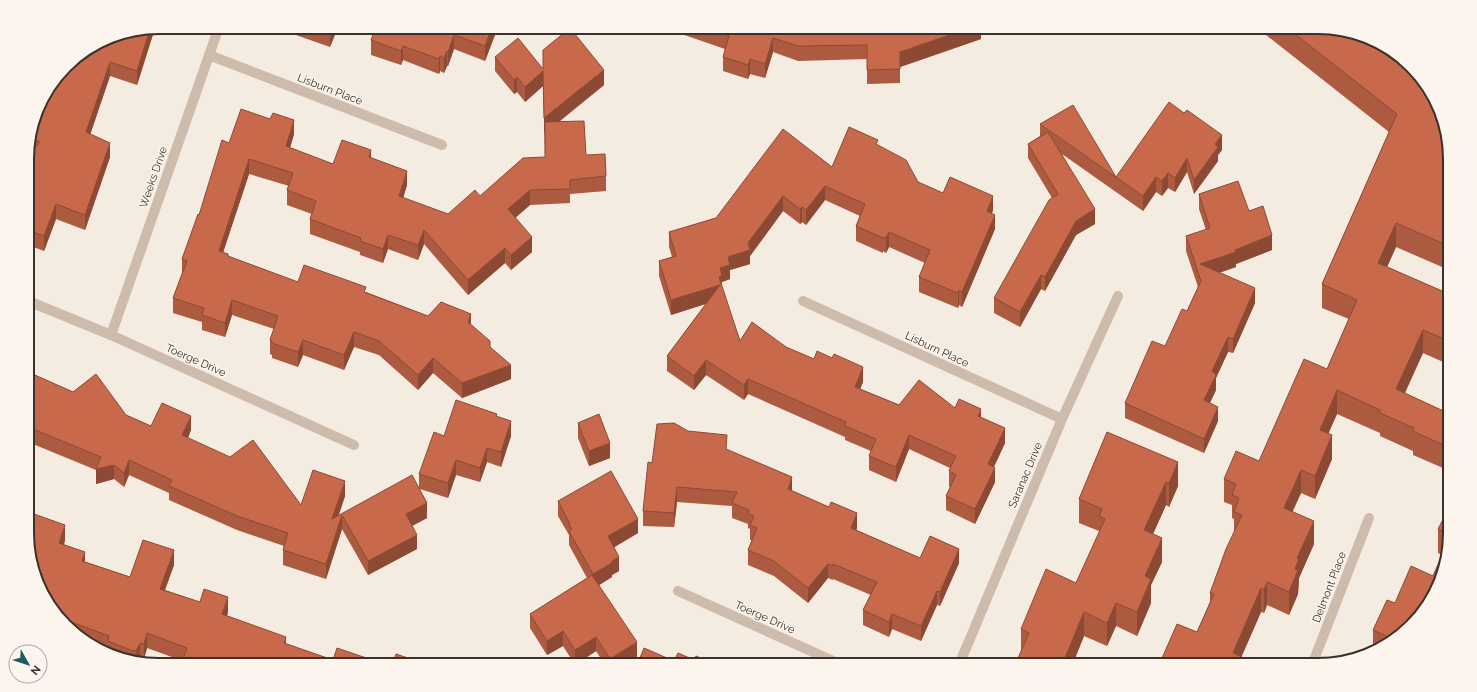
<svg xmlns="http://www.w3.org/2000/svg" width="1477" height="692" viewBox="0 0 1477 692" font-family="Raleway,sans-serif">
<rect width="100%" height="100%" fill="#f4ebe1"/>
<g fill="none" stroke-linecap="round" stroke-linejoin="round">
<g stroke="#cdbbac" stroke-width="10">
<path d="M209,55L442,145"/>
<path d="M28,301L111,335L354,445"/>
<path d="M803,301L1062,419"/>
<path d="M111,335L219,27"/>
<path d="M678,591L842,665"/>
<path d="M959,665L1062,419L1118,296"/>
<path d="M1312,665L1369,518"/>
</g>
</g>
<g fill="#ac5a40">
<path d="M293,27H338L330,47L293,34Z"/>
<path d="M498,27L485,61L454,49L448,66H447L444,73L440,71L439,74L403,60L401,65L371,55V40Z"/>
<path d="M664,27H981V39L900,67V83L867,84V59L798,61L773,52L765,78L750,74L748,79L723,71V57L725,49L664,28Z"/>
<path d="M1256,27H1318L1449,142V270L1396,247L1387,267L1449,294L1450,365L1423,353L1404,393L1450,414V471L1413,455V451L1380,436V433L1337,414L1328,433L1332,459L1315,499L1301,493L1292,511L1314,544L1299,578L1298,594L1289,615L1267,605L1264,613L1261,612L1241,657L1257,665H1159L1197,632L1210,602V593L1234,533V519L1232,518V505L1224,502V479L1259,461L1327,369L1349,319L1322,308V284L1389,132Z"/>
<path d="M155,28L137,85L110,76L90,134L110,157L85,230L56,219L44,251L28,245L27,158L31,153L28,152V147L41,100Z"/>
<path d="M543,50L604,85L559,122L586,155L606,176V191L570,194V203L530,205L515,218L532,252L511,270L505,263L468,295L424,244L418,260L388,249L383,263L360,255V252L310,234V219L312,214L287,205V190L289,186L249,174L223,252L228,257L298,282L366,292L428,316L471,325L490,347L511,379L462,398L433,373L418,390L379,355L354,347L344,370L303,355L298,367L272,358V355L270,354V340L274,329L232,315L225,337L202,330V322L173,313V298L182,273V259L199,215L229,143L294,134L290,148L333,164L371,158L407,185L403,198L448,214L480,196L545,157L543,86L525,102L517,92L514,94L495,71V57L543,68Z"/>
<path d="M1040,124L1116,177L1222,150L1218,155V161L1194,194L1187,172L1175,192L1168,188L1162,196L1156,192L1143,211L1062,154L1095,224L1076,235L1045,291L1041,289L1020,327L994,313V298L1052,198L1028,158V144L1040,136Z"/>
<path d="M878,145L918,182L943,193L993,210L992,213L995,229L962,307L959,305L958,308L919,292V277L925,263L889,247L886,253L883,251V253L856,241V226L860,216L825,200L806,225L802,222L800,224L783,211L750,256V264L730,270V279L722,282V289L740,341L786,347L863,382L860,389L899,405L955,408L981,417L1005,443L994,467L995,482L975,524L946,510V496L950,487L949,486V471L950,468L909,449L896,482L869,470V456L871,451L845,440V437L748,394L744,400L706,375L694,390L667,371V356L706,304L671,315L659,276V261L672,257L669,247V232L716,218L832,167Z"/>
<path d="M1199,194L1249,211L1272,250L1236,264V267L1219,273L1255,303L1233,353L1228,352L1216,378V390L1210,403L1218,421L1204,453L1125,418V403L1165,346L1187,311L1198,287L1186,251V236L1206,230L1199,209Z"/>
<path d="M28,354L32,370L30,373L151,426L191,430L188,438L301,505L345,496L339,515L419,487V474L444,436L497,417L511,436L501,467L487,462L480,482L456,475L448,498L420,489L427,518L412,526L417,549L368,575L342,529L326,579L283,565V550L284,546L237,530L169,500V493L129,475L124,487L114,479L96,484V470L28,442Z"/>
<path d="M578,423L610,458L589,466L578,438Z"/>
<path d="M688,431L727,450L792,491L857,528L856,530L920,558L959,563L940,606L937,605L921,641L892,629L889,637L863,625V610L871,595L833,579V580L828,578L808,603L774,576L748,565V550L752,540H750V529L748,528V524L732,518V506L677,502L674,527L643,526V511Z"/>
<path d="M1107,432L1178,486L1169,507L1166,505L1153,534L1162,562L1151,585V603L1137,636L1116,626L1107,646L1084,636L1074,661L1021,651V629L1076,583L1099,533V531L1079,523V499Z"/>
<path d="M558,501L638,533L614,547L619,571L612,575V577L599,585L637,657L624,665H605L596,651L575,665L563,646L547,655L530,628V614L587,578L569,545V535L558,516Z"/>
<path d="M1438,529L1450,533L1440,584L1417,620L1392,643L1373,649V630L1395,603L1433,576L1442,555L1438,553Z"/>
<path d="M65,540L64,545L85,562L130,577L174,565L165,590L228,612L227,616L286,644L333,660L387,665L183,661L147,648L144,659L140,658L139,661L108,655V650L97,646L54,614L28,551Z"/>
</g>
<g fill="#8c4a34">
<path d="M332,27H338L330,47V32Z"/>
<path d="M492,27H498L485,61V46Z"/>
<path d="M973,27H981V39L900,67V52Z"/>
<path d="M1025,27H1040L1025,32Z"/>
<path d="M155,28L137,85V71L150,29Z"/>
<path d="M454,35V49L448,66V52Z"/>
<path d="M773,38V52L765,78V64Z"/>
<path d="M403,46V60L401,65V51Z"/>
<path d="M447,51V66L444,73V58Z"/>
<path d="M440,56V71L439,74V59Z"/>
<path d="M750,59V74L748,79V65Z"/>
<path d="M110,62V76L86,147V132Z"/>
<path d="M604,70V85L544,133V118Z"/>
<path d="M543,71V86L525,102V87Z"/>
<path d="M517,77V92L514,94V80Z"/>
<path d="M294,120V134L286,161V146Z"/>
<path d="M1222,135V150L1218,155V161L1194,194V180L1215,144Z"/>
<path d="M110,143V157L85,230V215Z"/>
<path d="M371,150V164L369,157Z"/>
<path d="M1187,158V172L1175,192V178Z"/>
<path d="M249,159V174L219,265V251Z"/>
<path d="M407,171V185L399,211V196Z"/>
<path d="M1168,173V188L1162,196V181Z"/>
<path d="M1156,177V192L1143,211V196Z"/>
<path d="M825,186V200L806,225V210Z"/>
<path d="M530,190V205L508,224V209Z"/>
<path d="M783,196V211L750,256V264L730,270V279L722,282V290L720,299L671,315V300L720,268L728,257L748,243Z"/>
<path d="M993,196V210L987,226V211Z"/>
<path d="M56,204V219L44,251V236Z"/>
<path d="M802,207V222L800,224V209Z"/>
<path d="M1095,209V224L1076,235L1045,291V277L1076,221Z"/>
<path d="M995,215V229L962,307V292Z"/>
<path d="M1396,223V247L1378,287V263Z"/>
<path d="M424,230V244L418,260V245Z"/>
<path d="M889,232V247L886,253V238Z"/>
<path d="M388,235V249L383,263V249Z"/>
<path d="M1272,235V250L1236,264V267L1200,279V264Z"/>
<path d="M532,237V252L511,270V255Z"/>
<path d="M505,248V263L468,295V280Z"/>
<path d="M1041,275V289L1020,327V312Z"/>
<path d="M1255,288V303L1233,353V339Z"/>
<path d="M959,290V305L958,308V293Z"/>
<path d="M232,300V315L225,337V323Z"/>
<path d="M471,314V328L468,322Z"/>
<path d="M1423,330V353L1396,413V389Z"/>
<path d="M354,332V347L344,370V355Z"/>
<path d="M1228,337V352L1216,378V390L1204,415V400L1212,371Z"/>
<path d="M303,340V355L298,367V352Z"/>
<path d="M32,356V370L28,379V365Z"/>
<path d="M433,358V373L418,390V375Z"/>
<path d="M706,360V375L694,390V376Z"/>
<path d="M511,365V379L462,398V383Z"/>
<path d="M863,367V382L855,401V387Z"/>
<path d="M748,379V394L744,400V385Z"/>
<path d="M1337,390V414L1320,453V430Z"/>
<path d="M1218,407V421L1204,453V439Z"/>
<path d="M981,409V424L978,416Z"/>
<path d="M191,416V430L182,450V435Z"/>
<path d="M511,421V436L501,467V452Z"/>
<path d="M1005,428V443L988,479V464Z"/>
<path d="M909,435V449L896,482V467Z"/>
<path d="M1332,435V459L1315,499V476Z"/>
<path d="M610,443V458L589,466V451Z"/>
<path d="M487,448V462L480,482V468Z"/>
<path d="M129,460V475L124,487V473Z"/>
<path d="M456,460V475L448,498V483Z"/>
<path d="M1178,462V486L1169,507V483Z"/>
<path d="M114,465V479L96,484V469Z"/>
<path d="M995,468V482L975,524V509Z"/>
<path d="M1301,470V493L1284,531V508Z"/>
<path d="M792,477V492L788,489Z"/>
<path d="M345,481V496L332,533V519Z"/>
<path d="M1166,482V505L1144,554V530Z"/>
<path d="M677,487V502L674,527V513Z"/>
<path d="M427,503V518L406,529V514Z"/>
<path d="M857,513V528L851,543V528Z"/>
<path d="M342,515V529L326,579V564Z"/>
<path d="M638,519V533L608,551V536Z"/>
<path d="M1314,521V544L1299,578L1298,594L1289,615V592L1297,558Z"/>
<path d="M65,525V540L59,558V543Z"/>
<path d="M417,535V549L368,575V561Z"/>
<path d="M1162,538V562L1151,585V603L1137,636V612L1145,576Z"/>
<path d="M959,549V563L940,606V592Z"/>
<path d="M174,550V565L160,603V589Z"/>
<path d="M85,552V567L82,561Z"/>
<path d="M619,557V571L612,575V577L593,589V574Z"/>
<path d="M828,564V578L808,603V588Z"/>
<path d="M1267,582V605L1264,613V590Z"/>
<path d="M1261,588V612L1238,665L1233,653Z"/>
<path d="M937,591V605L921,641V626Z"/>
<path d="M228,597V612L222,629V614Z"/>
<path d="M1116,603V626L1107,646V623Z"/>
<path d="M1084,612V636L1072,665L1065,658Z"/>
<path d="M892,614V629L889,637V622Z"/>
<path d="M563,631V646L547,655V641Z"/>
<path d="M147,633V648L144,659V644Z"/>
<path d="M286,637V651L284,643Z"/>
<path d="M596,637V651L575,665V650Z"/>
<path d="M637,642V657L624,665H610V659Z"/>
<path d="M140,643V658L139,661H136V651Z"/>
</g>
<g fill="#c8694b" stroke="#8c4a34">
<path d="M316,27H332L330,32Z"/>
<path d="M376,27H492L485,46L454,35L448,52L447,51L444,58L440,56L439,59L403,46L401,51L371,40Z"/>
<path d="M703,27H973L900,52V69L867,70V45L798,46L773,38L765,64L750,59L748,65L723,57L729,36Z"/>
<path d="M1286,27H1318L1365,36L1425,84L1449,142V246L1396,223L1378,263L1449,294V341L1423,330L1396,389L1450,414V448L1413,431L1414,428L1380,413V410L1337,390L1320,430L1332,435L1315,476L1301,470L1284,508L1314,521L1297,558L1299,559L1295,569L1298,570L1289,592L1267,582L1264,590L1261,588L1233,653L1257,664L1256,665H1159L1177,624L1197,632L1214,594L1210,593L1226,549L1242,515L1234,512L1239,498L1232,495L1236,484L1224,479L1236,451L1259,461L1304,359L1327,369L1357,300L1322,284L1397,114Z"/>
<path d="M570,28L604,70L544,118L543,71L525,87L517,77L514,80L495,57L518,38L543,69V50Z"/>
<path d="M150,29L137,71L110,62L86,132L110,143L85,215L56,204L44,236L27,230V158L40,142L30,138L41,100L72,60L109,37Z"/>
<path d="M1169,102L1184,113L1187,110L1222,135L1215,144L1218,147L1194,180L1187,158L1175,178L1168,173L1162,181L1156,177L1143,196L1040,124L1073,105L1116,177Z"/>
<path d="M241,109L270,119L273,113L294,120L286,146L333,164L342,140L371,150L369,157L407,171L399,196L448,214L475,190L480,196L523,158L545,157V122L584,121L586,155L605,154L606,176L570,180V189L530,190L508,209L532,237L511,255L505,248L468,280L424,230L418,245L388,235L383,249L360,241L361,238L310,219L316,201L287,190L293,173L249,159L219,251L228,254V256L298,282L304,265L366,287L364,292L428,316L441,302L471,314L468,322L490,341V347L511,365L462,383L433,358L418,375L379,341L354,332L344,355L303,340L298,352L272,343V341L270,340L278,316L232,300L225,323L202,315L204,308L173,298L187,261L182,259L198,214L199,215L222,140L229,143Z"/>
<path d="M849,127L878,140L876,144L906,160L918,182L943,193L950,177L993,196L987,211L995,215L962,292L959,290L958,293L919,277L930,250L889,232L886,238L883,237V238L856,226L865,204L825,186L806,210L802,207L800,209L783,196L748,243L750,250L728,257L730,265L720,268L722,275L719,277L740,341L752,322L786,347L814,359L817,351L832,358L834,354L863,367L855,387L899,405L919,380L955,408L959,399L981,409L978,416L1005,428L988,464L995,468L975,509L946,496L956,475L949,471L956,456L909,435L896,467L869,456L876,439L845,426L846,422L748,379L744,385L706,360L694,376L667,356L720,285L671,300L659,261L676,256L669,232L716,218L783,129L832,167Z"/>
<path d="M1048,132L1095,209L1076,221L1045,277L1041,275L1020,312L994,298L1049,200L1058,194L1028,144Z"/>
<path d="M1238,181L1249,211L1263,206L1272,235L1235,250L1236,252L1200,264L1255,288L1233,339L1228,337L1212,371L1216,375L1204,400L1218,407L1204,439L1125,403L1152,341L1165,346L1182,309L1187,311L1201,281L1186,236L1210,228L1199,194Z"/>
<path d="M28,354L32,356L28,365Z"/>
<path d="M28,372L73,392L96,374L126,415L151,426L162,403L191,416L182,435L230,457L253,440L301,505L313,470L345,481L332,519L412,475L427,503L406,514L417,535L368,561L342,515L326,564L283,550L288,533L237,516L169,486L172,480L129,460L124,473L114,465L96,469L101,457L28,427Z"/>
<path d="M456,400L497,414L496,416L511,421L501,452L487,448L480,468L456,460L448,483L419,474L434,432L444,436Z"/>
<path d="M599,414L610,443L589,451L578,423Z"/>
<path d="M674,423L688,431L727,435L726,449L792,477L788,489L829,507L831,502L857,513L851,528L920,558L930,536L959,549L940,592L937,591L921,626L892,614L889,622L863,610L877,582L833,564V566L828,564L808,588L774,561L748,550L757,528L750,525L754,516L748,514L749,510L732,503L737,492L677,487L674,513L643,511L648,462L652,463L657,424Z"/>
<path d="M1107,432L1178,462L1169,483L1166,482L1144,530L1162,538L1145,576L1151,579L1137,612L1116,603L1107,623L1084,612L1065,658L1082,665H1015L1029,633L1021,629L1046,569L1076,583L1105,519L1099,516L1102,509L1079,499Z"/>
<path d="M611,471L638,519L608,536L619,557L612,561V563L593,574L569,531L572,529L569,525L570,524L558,501Z"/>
<path d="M1450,506V535L1438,529Z"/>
<path d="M34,514L65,525L59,543L85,552L82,561L130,577L143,540L174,550L160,589L200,602L204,589L228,597L222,614L286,637L284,643L333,660L337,648L387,665H181L187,648L147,633L144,644L140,643L136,651L133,650V651L108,641L109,636L66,620V621L63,620L54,614L28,551V519L32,520Z"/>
<path d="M1449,539L1440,584L1417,620L1395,640L1373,630L1387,600L1395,603L1411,566L1433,576Z"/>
<path d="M592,575L637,642L610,659L596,637L575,650L563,631L547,641L530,614Z"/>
<path d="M644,648L674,661L678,653L694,660L696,656L717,665H637Z"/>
<path d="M396,654L423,663L422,665H392Z"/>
</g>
<g text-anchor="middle" stroke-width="3" stroke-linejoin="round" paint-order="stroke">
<g font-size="11" fill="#3b302b" stroke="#fbf5ee">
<text transform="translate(330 89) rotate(21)" y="4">Lisburn Place</text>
<text transform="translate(153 177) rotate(-71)" y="4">Weeks Drive</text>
<text transform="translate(937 349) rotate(25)" y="4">Lisburn Place</text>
<text transform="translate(196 360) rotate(24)" y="4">Toerge Drive</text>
<text transform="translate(1025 475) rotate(-67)" y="4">Saranac Drive</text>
<text transform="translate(1329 587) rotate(-69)" y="4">Delmont Place</text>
<text transform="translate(765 617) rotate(24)" y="4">Toerge Drive</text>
</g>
</g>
<path d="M0 0H1477V692H0ZM159 34H1318A125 125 0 0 1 1443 159V533A125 125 0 0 1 1318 658H159A125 125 0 0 1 34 533V159A125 125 0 0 1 159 34Z" fill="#fbf5ee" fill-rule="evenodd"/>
<path fill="none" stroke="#3b302b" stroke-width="2" d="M159 34H1318A125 125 0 0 1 1443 159V533A125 125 0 0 1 1318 658H159A125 125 0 0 1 34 533V159A125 125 0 0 1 159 34Z"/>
<g transform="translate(28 664) rotate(129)"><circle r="19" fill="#fbf5ee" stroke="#aea6a0"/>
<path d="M0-3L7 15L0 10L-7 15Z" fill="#1f5a5e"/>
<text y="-6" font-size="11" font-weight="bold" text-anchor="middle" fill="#3b302b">N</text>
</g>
</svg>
